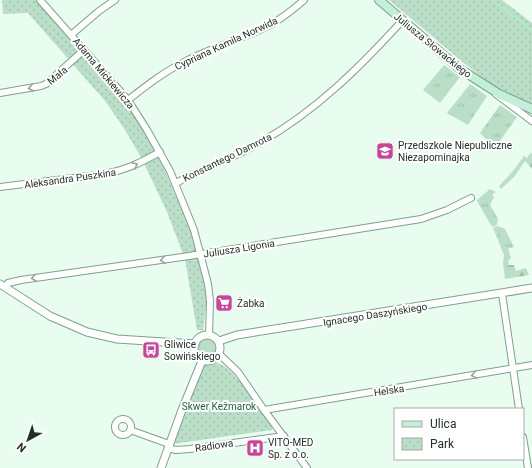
<svg xmlns="http://www.w3.org/2000/svg" width="532" height="468" viewBox="0 0 532 468" font-family="Roboto,sans-serif">
<defs>
<pattern id="grass-tufts" width="24" height="20" patternUnits="userSpaceOnUse"><rect width="24" height="20" fill="#badec7"/><path d="M3 7l-1-3M5 7V3M7 7l1-3M15 17l-1-3M17 17v-4M19 17l1-3" fill="none" stroke="#a0bfab"/></pattern>
<pattern id="forest-firs" width="22" height="20" patternUnits="userSpaceOnUse"><rect width="22" height="20" fill="#badec7"/><path d="M5 1l3.5 6h-7zM16 11l3.5 6h-7z" fill="#a0bfab"/></pattern>
<pattern id="park-dots" width="8" height="8" patternUnits="userSpaceOnUse"><rect width="8" height="8" fill="#badec7"/><path d="M2 2h.1M6 6h.1" fill="none" stroke="#a0bfab" stroke-width="1.8" stroke-linecap="round"/></pattern>
</defs>
<rect width="100%" height="100%" fill="#e8fdef"/>
<g fill="url(#grass-tufts)">
<path d="M444,65L460,77L440,103L423,90Z"/>
<path d="M470,84L487,96L468,125L447,113Z"/>
<path d="M500,105L517,117L495,148L480,133Z"/>
<path d="M490,189L496,192L492,195L494,197L490,205L498,219L497,225L492,227L477,201V200Z"/>
<path d="M498,226L505,229L514,247L507,249L501,244L494,227Z"/>
<circle cx="207" cy="348" r="9"/>
</g>
<g fill="url(#forest-firs)">
<path d="M530,153L532,154V169L525,161L514,177L501,189L499,186L513,171L524,156L527,158Z"/>
<path d="M494,227L501,244L505,245L507,249H508L511,258L508,261L509,265H514L516,271L526,268L529,275L505,279L503,263L504,255L493,228Z"/>
</g>
<g fill="url(#park-dots)">
<path d="M2,0H35L125,102L144,131L158,155L192,233L205,282L207,298L203,330H197L185,259L167,212L142,159L125,130L106,102L28,13L3,14Z"/>
<path d="M389,0H502L532,23V104L496,88L465,64Z"/>
<path d="M204,363C209,362 215,362 220,364C236,370 261,411 272,426V430L172,444Z"/>
</g>
<g fill="none" stroke-linecap="round" stroke-linejoin="round">
<path stroke="#b0edc6" stroke-width="2" d="M492,0L532,30"/>
<defs>
<g id="minor">
<path d="M40,0L128,100L147,130L170,171L194,230L208,284L210,301L209,335"/>
<path d="M71,35L99,11L115,0"/>
<path d="M0,93L41,86L46,84L84,50"/>
<path d="M496,94L532,121"/>
<path d="M128,100C146,86 165,71 186,61C213,47 243,39 270,25C282,18 294,9 304,0"/>
<path d="M176,183C204,168 234,158 261,142C316,111 360,67 402,21"/>
<path d="M0,187L105,174C128,169 140,163 160,152"/>
<path d="M5,287L8,283L21,280L189,256L421,219L447,210L471,198"/>
<path d="M502,294L519,409"/>
<path d="M219,354L238,372L264,410L307,468"/>
<path d="M264,410L532,365"/>
<circle cx="123" cy="427" r="8"/>
<path d="M130,430L169,444"/>
<path d="M523,437L528,468"/>
<path d="M168,448L176,450L190,449L284,436"/>
</g>
<g id="tertiary">
<path d="M0,284L50,316L87,332L117,339L195,344"/>
<circle cx="207" cy="348" r="13"/>
<path d="M219,341L237,335L532,288"/>
<path d="M161,468L182,410L202,361"/>
</g>
<path id="secondary" d="M379,0L460,69L499,94L532,109"/>
</defs>
<use href="#minor" stroke="#7fa08b" stroke-width="8"/>
<use href="#tertiary" stroke="#7fa08b" stroke-width="9"/>
<use href="#secondary" stroke="#7fa08b" stroke-width="10"/>
<use href="#minor" stroke="#fff" stroke-width="6"/>
<use href="#tertiary" stroke="#fff" stroke-width="7"/>
<use href="#secondary" stroke="#c3eed9" stroke-width="8"/>
</g>
<defs><path id="oneway-chevron" d="M-2-3.5L2.5 0L-2 3.5" fill="none" stroke-width="1.6" stroke-linecap="round" stroke-linejoin="round"/></defs>
<g stroke="#9ca19e">
<use href="#oneway-chevron" transform="translate(31 88) rotate(168)"/>
<use href="#oneway-chevron" transform="translate(135 165) rotate(-25)"/>
<use href="#oneway-chevron" transform="translate(163 260) rotate(172)"/>
<use href="#oneway-chevron" transform="translate(34 278) rotate(172)"/>
<use href="#oneway-chevron" transform="translate(474 375) rotate(170)"/>
</g>
<defs>
<symbol id="school-square" viewBox="-11 -11 22 22"><rect x="-9" y="-9" width="18" height="18" rx="4" fill="#c34899" stroke="#fff"/><path d="M0-5L7-2L0 1L-7-2ZM-4 1L0 2.5L4 1V4Q0 6-4 4Z" fill="#fff"/></symbol>
<symbol id="supermarket-square" viewBox="-11 -11 22 22"><rect x="-9" y="-9" width="18" height="18" rx="4" fill="#c34899" stroke="#fff"/><path d="M-6-5.5h2.5l.6 2H6L4.5 2H-2.5L-4.4-4H-6ZM-1.5 3.2a1.3 1.3 0 1 0 .1 0ZM3 3.2a1.3 1.3 0 1 0 .1 0Z" fill="#fff"/></symbol>
<symbol id="bus-square" viewBox="-11 -11 22 22"><rect x="-9" y="-9" width="18" height="18" rx="4" fill="#c34899" stroke="#fff"/><path d="M-5-6H5V4H4V6H2V4H-2V6H-4V4H-5ZM-3.5-4V0h7V-4ZM-3.5 1.2v1.5H-2V1.2ZM2 1.2v1.5H3.5V1.2Z" fill="#fff"/></symbol>
<symbol id="hospital-square" viewBox="-11 -11 22 22"><rect x="-9" y="-9" width="18" height="18" rx="4" fill="#c34899" stroke="#fff"/><path d="M-5-5h3v3.5h4V-5h3V5h-3V1.5h-4V5h-3Z" fill="#fff"/></symbol>
</defs>
<g fill-rule="evenodd">
<use href="#school-square" x="375" y="141" width="20" height="20"/>
<use href="#supermarket-square" x="214" y="293" width="20" height="20"/>
<use href="#bus-square" x="141" y="340" width="20" height="20"/>
<use href="#hospital-square" x="245" y="438" width="20" height="20"/>
</g>
<g text-anchor="middle" stroke-width="4" stroke-linejoin="round" paint-order="stroke">
<g font-size="10" fill="#222f27" stroke="#fff">
<text transform="translate(226 43) rotate(-25)" y="4">Cypriana Kamila Norwida</text>
<text transform="translate(433 45) rotate(39)" y="4">Juliusza Słowackiego</text>
<text transform="translate(104 73) rotate(50)" y="4">Adama Mickiewicza</text>
<text transform="translate(57 75) rotate(-39)" y="4">Mała</text>
<text transform="translate(227 157) rotate(-26)" y="4">Konstantego Damrota</text>
<text transform="translate(70 178) rotate(-8)" y="4">Aleksandra Puszkina</text>
<text transform="translate(239 248) rotate(-9)" y="4">Juliusza Ligonia</text>
<text transform="translate(375 314) rotate(-9)" y="4">Ignacego Daszyńskiego</text>
<text transform="translate(389 390) rotate(-9)" y="4">Helska</text>
<text transform="translate(214 445) rotate(-8)" y="4">Radiowa</text>
</g>
<g font-size="10" fill="#222f27" stroke="#fff" text-anchor="start">
<text x="398" y="149">Przedszkole Niepubliczne<tspan x="398" dy="12">Niezapominajka</tspan></text>
<text x="237" y="307">Żabka</text>
<text x="164" y="348">Gliwice<tspan x="164" dy="12">Sowińskiego</tspan></text>
<text x="268" y="446">VITO-MED<tspan x="268" dy="12">Sp. z o.o.</tspan></text>
</g>
<g font-size="10" fill="#1f633f" stroke="#fff">
<text x="219" y="410">Skwer Kežmarok</text>
</g>
</g>
<rect x="394" y="408" width="130" height="52" fill="#ffffff" stroke="#a7aca9"/>
<rect x="402" y="421" width="20" height="6" fill="#c3eed9" stroke="#a7aca9"/>
<text x="430" y="428" font-size="12" fill="#222f27">Ulica</text>
<rect x="402" y="438" width="20" height="12" fill="url(#park-dots)" stroke="#a7aca9"/>
<text x="430" y="448" font-size="12" fill="#222f27">Park</text>
<g transform="translate(28 440) rotate(220)" stroke="#ffffff" stroke-width="3" paint-order="stroke">
<path d="M0-3L7 15L0 10L-7 15Z" fill="#222f27"/>
<text y="-6" font-size="11" font-weight="bold" text-anchor="middle" fill="#222f27">N</text>
</g>
</svg>
